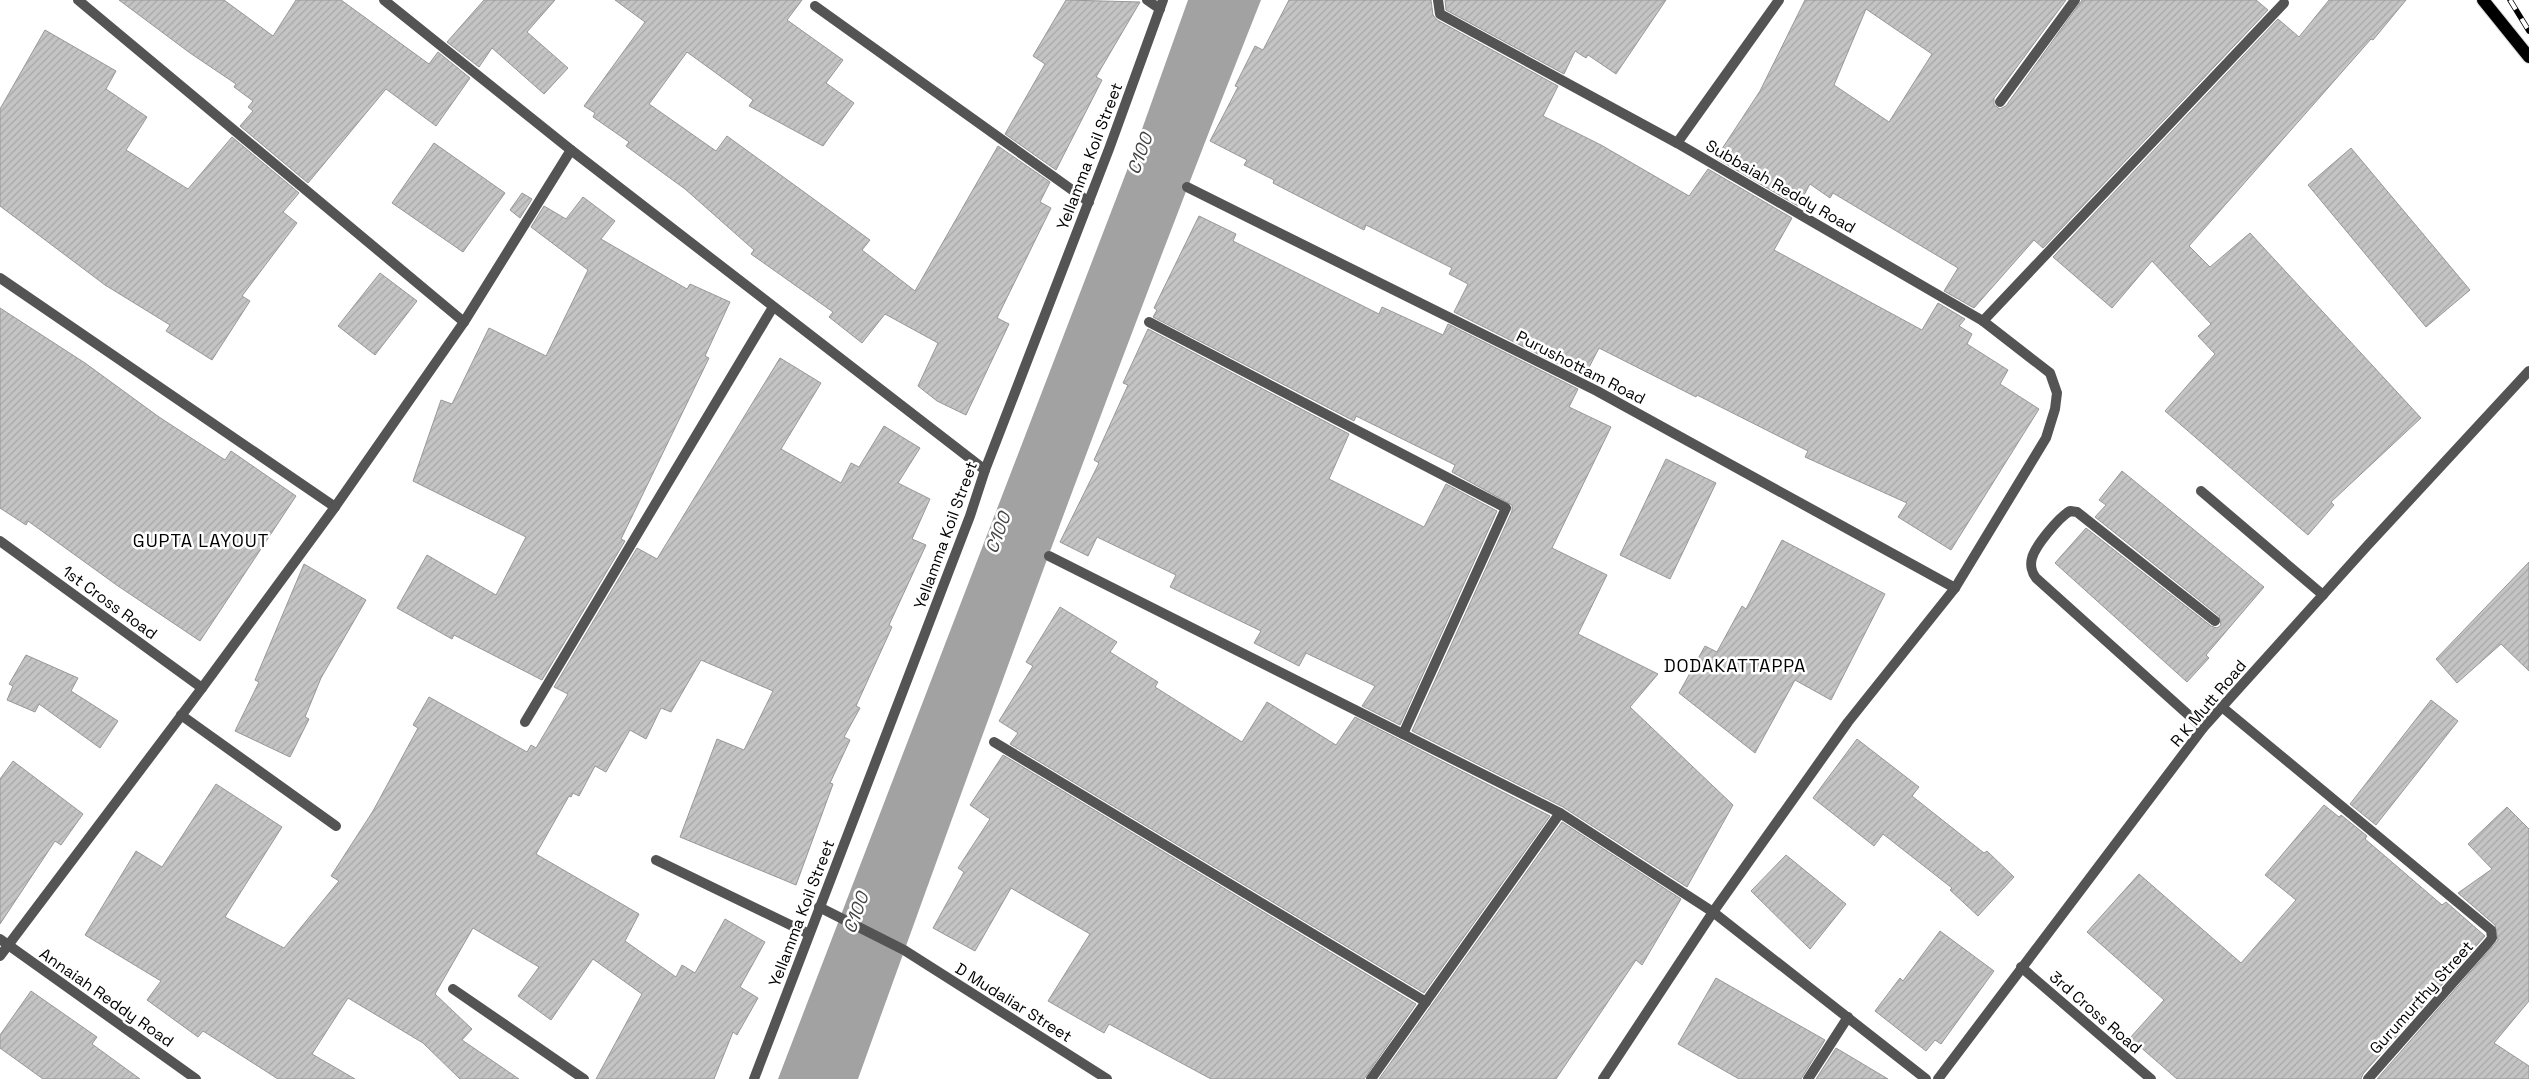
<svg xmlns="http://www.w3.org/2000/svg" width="2529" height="1079" viewBox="0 0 2529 1079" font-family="'Space Grotesk',sans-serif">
<defs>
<pattern id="building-hatch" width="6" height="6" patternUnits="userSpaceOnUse" patternTransform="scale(1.25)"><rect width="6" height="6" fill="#c4c4c4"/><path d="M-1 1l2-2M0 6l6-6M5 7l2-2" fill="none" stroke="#a7a7a7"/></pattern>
</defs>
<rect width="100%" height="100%" fill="#fff"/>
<path fill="#a2a2a2" d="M1188,0H1261C1119,357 988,718 858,1079H778L1131,160Z"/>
<g fill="url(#building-hatch)" stroke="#989898" fill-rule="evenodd">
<path d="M119,0H224L273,36L296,0H341L429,64L438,52L470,78L436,126L386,89L308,183L240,126L253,111L248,107L253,101L234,87L236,84L190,53Z"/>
<path d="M484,0H555L527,32L568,68L544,94L492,48L479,67L447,42Z"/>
<path d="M615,0H802L787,20L843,60L826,83L854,103L823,146L749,106L753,100L687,52L649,104L716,151L727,136L870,240L862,250L915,291L998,146L1050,182L1040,202L1051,208L997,318L1009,324L966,415L937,401L918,386L938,343L885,314L862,343L829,317L833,312L751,254L754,250L685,189L626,146L629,142L593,117L595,113L584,106L645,22Z"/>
<path d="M1066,0L1140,2L1096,77L1102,80L1056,170L1005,134L1045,64L1033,56Z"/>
<path d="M1289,0H1431L1433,15L1437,20L1558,86L1543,116L1601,145L1689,196L1708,169L1792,218L1774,250L1922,330L1938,303L1965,319L1959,326L1972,334L1967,344L2008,370L2000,384L2039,409L1951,550L1898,517L1907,503L1805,457L1808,451L1697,395L1696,397L1599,348L1584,377L1454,312L1468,284L1449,274L1452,268L1366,225L1364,230L1273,183L1274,180L1244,165L1247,160L1210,141L1238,87L1235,86L1255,46L1263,50Z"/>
<path d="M1445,0H1666L1616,74L1588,55L1586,58L1575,51L1564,74L1446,10Z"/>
<path d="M1805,0H2066L1994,98V105L2000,109L2006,106L2082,0H2256L2268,10L2043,248L2034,240L1974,308L1944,291L1958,268L1833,193L1830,198L1810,184L1798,206L1716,158L1760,91ZM1866,9L1932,54L1889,122L1834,85Z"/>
<path d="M2329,0H2406L2373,40L2371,39L2189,246L2210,267L2250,233L2421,418L2331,502L2334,505L2308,535L2165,411L2215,354L2198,336L2211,324L2152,261L2112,308L2053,257L2278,19L2299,37Z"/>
<path d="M45,30L116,71L106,89L147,117L126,150L188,189L232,137L299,193L283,212L297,223L242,296L250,301L212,360L166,331L170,325L105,285L0,206V109Z"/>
<path d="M434,143L505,193L463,252L392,203Z"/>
<path d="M2351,148L2470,290L2426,327L2308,185Z"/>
<path d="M522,193L532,199L520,218L510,210Z"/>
<path d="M583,197L615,221L601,239L687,289L690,284L730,302L705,356L709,358L621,539L625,541L542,680L454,635L452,639L397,608L427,555L496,595L526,537L413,481L441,400L452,404L489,328L546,356L588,270L531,227L544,206L566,219Z"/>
<path d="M1199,216L1236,234L1233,241L1379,314L1382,307L1443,335L1448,324L1578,389L1569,407L1611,427L1552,548L1607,575L1578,634L1658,674L1630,707L1733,805L1687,887L1563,807L1412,731L1512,511V505L1452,472L1455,465L1356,416L1354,421L1153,317L1157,310L1154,308Z"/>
<path d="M380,273L417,301L375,355L338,326Z"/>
<path d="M0,308L85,363L159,417L225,460L231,451L296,496L200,641L118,586L28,521L26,525L0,508Z"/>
<path d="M1148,329L1349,434L1329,479L1424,527L1446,484L1497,511L1400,725L1362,706L1375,686L1306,653L1299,666L1254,643L1261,631L1170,587L1176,575L1097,537L1088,556L1060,542L1099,463L1094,460L1128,385L1123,383Z"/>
<path d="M780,358L821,383L781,449L841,483L851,463L859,467L884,426L920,448L898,483L930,499L912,539L926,545L889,625L892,627L856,706L860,708L844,737L850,740L830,783L833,784L796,885L680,837L717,739L744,750L773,691L701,660L671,712L661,708L646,739L630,730L606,772L595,766L579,796L573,793L571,797L569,796L536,854L639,914L625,941L676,977L682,965L695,973L725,919L765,942L740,987L758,998L737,1035L733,1032L714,1079H596L642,994L593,959L551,1020L518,996L539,967L473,928L435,994L472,1029L462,1040L519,1079H460L423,1043L348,998L312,1054L355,1079H278L203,1031L198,1037L147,1000L161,981L85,935L136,851L162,867L216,784L282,827L225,917L284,948L339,881L331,876L373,811L418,728L413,725L429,697L527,752L531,745L536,748L568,694L554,687L637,548L657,559Z"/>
<path d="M1666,459L1716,483L1670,579L1620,555Z"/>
<path d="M2122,471L2264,587L2206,655L2209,658L2187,682L2055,563L2086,528L2211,626L2217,628L2221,625L2219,616L2095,517L2106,505L2099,500Z"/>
<path d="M1782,540L1885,594L1831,700L1795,680L1755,753L1679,693L1705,646L1717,652L1742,606L1746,609Z"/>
<path d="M2529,562V671L2501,644L2457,683L2436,659Z"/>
<path d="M304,564L366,600L321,678L305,717L309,719L290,757L235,731L259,682L255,680Z"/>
<path d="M1060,607L1117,642L1110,652L1158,682L1155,687L1242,742L1267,702L1336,745L1355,717L1550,816L1424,993L1010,744L1018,733L999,721L1033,666L1026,662Z"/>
<path d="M26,655L78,678L71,691L118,721L100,748L39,704L35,712L7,700L13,686L9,684Z"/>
<path d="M2431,700L2458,721L2376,825L2350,804Z"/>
<path d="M1857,739L1919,787L1912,796L1984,853L1987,851L2014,877L1978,916L1950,890L1952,888L1883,834L1874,846L1813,798Z"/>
<path d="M1003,755L1416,1004L1364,1079H1211L1109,1024L1104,1033L1048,1001L1090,934L1011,888L975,951L933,928L964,872L958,868L990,819L970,805Z"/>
<path d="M13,761L83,814L61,845L55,841L0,924V779Z"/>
<path d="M2324,805L2339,817L2341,815L2367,836L2365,839L2442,905L2446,902L2485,936L2363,1074L2361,1079H2177L2130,1038L2164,1000L2087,932L2139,874L2241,963L2296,900L2265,875Z"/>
<path d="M2507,807L2529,829V1001L2494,1043L2529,1066V1079H2377L2498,940L2495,925L2458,893L2492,869L2468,844Z"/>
<path d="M1562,822L1681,899L1642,965L1636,960L1556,1079H1379Z"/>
<path d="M1786,855L1846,904L1810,949L1751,891Z"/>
<path d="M1940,931L1994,971L1941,1044L1935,1040L1926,1051L1875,1011L1900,978L1903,981Z"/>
<path d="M1716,978L1825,1040L1801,1079H1739L1678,1044Z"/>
<path d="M31,991L97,1037L92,1044L140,1079H43L0,1048V1035Z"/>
<path d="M1836,1048L1888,1079H1816Z"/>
</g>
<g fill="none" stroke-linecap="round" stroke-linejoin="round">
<defs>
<path id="primary" d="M2483,0L2529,57"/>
</defs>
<use href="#primary" stroke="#dbdbdb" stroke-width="14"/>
<g stroke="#545454" stroke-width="10">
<path d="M2201,491L2323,595"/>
<path d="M181,715L336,826"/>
<path d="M2203,728L2036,578C2032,573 2030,565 2032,558C2035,546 2059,517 2070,511L2077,512L2215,621"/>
</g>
<g stroke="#545454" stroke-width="10">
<path d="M78,0L464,322"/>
<path d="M384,0L571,150L985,470"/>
<path d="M1147,0L1160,9"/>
<path d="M1438,0L1440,14L1677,143L1983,321L2050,373L2057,393L2055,409L2046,438L1955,588L1848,722L1713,912L1603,1079"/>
<path d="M815,6L1089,202"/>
<path d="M2000,102L2075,0"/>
<path d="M1677,143L1779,0"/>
<path d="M1187,187L1597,391L1955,588"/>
<path d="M0,278L335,507"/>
<path d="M1983,321L2284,3"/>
<path d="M1149,322L1506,508L1403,734"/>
<path d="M0,541L202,688"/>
<path d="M1049,556L1560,813L1713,912L1926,1079"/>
<path d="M2222,707L2491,930L2492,938L2488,943L2368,1079"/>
<path d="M525,722L773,307"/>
<path d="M994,742L1426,1002"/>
<path d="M656,860L809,934"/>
<path d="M819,907L904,950L1107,1079"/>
<path d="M0,939L196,1079"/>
<path d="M0,956L202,688L335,507L464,322L571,150"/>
<path d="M2021,967L2151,1079"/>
<path d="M453,989L584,1079"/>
<path d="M1371,1079L1560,813"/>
<path d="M1808,1079L1848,1017"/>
<path d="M1938,1079L2203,728L2367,546L2529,371"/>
</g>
<path stroke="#545454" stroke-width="10" d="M754,1079L970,516L985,470L1109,149L1163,0"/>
<use href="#primary" stroke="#000" stroke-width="12"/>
<defs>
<path id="rail" d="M2510,0L2529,31"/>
</defs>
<use href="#rail" stroke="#000" stroke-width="5.5"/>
<use href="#rail" stroke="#fff" stroke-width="4" stroke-dasharray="11" stroke-linecap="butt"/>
</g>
<g text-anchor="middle" stroke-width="5" stroke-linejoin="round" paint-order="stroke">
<g font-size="16" fill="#000" stroke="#fff">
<text transform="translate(1089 156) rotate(-69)" y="6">Yellamma Koil Street</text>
<text transform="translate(1781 186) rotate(30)" y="6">Subbaiah Reddy Road</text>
<text transform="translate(1581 367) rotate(27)" y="6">Purushottam Road</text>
<text transform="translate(945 535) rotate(-70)" y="6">Yellamma Koil Street</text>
<text transform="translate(110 602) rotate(36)" y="6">1st Cross Road</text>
<text transform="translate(2208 703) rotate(-50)" y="6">R K Mutt Road</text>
<text transform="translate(801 913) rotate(-69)" y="6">Yellamma Koil Street</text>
<text transform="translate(107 997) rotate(35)" y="6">Annaiah Reddy Road</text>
<text transform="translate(2421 997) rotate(-48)" y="6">Gurumurthy Street</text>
<text transform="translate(1014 1002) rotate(32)" y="6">D Mudaliar Street</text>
<text transform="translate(2096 1012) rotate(41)" y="6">3rd Cross Road</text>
</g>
<g font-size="18" font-style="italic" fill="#434343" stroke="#fff">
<text transform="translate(1140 154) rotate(-70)" y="6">C100</text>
<text transform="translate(998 533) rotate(-70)" y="6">C100</text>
<text transform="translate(856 913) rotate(-70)" y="6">C100</text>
</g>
<g font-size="18" letter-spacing="1" fill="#000" stroke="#fff">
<text x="201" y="547">GUPTA LAYOUT</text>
<text x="1735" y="672">DODAKATTAPPA</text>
</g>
</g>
</svg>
